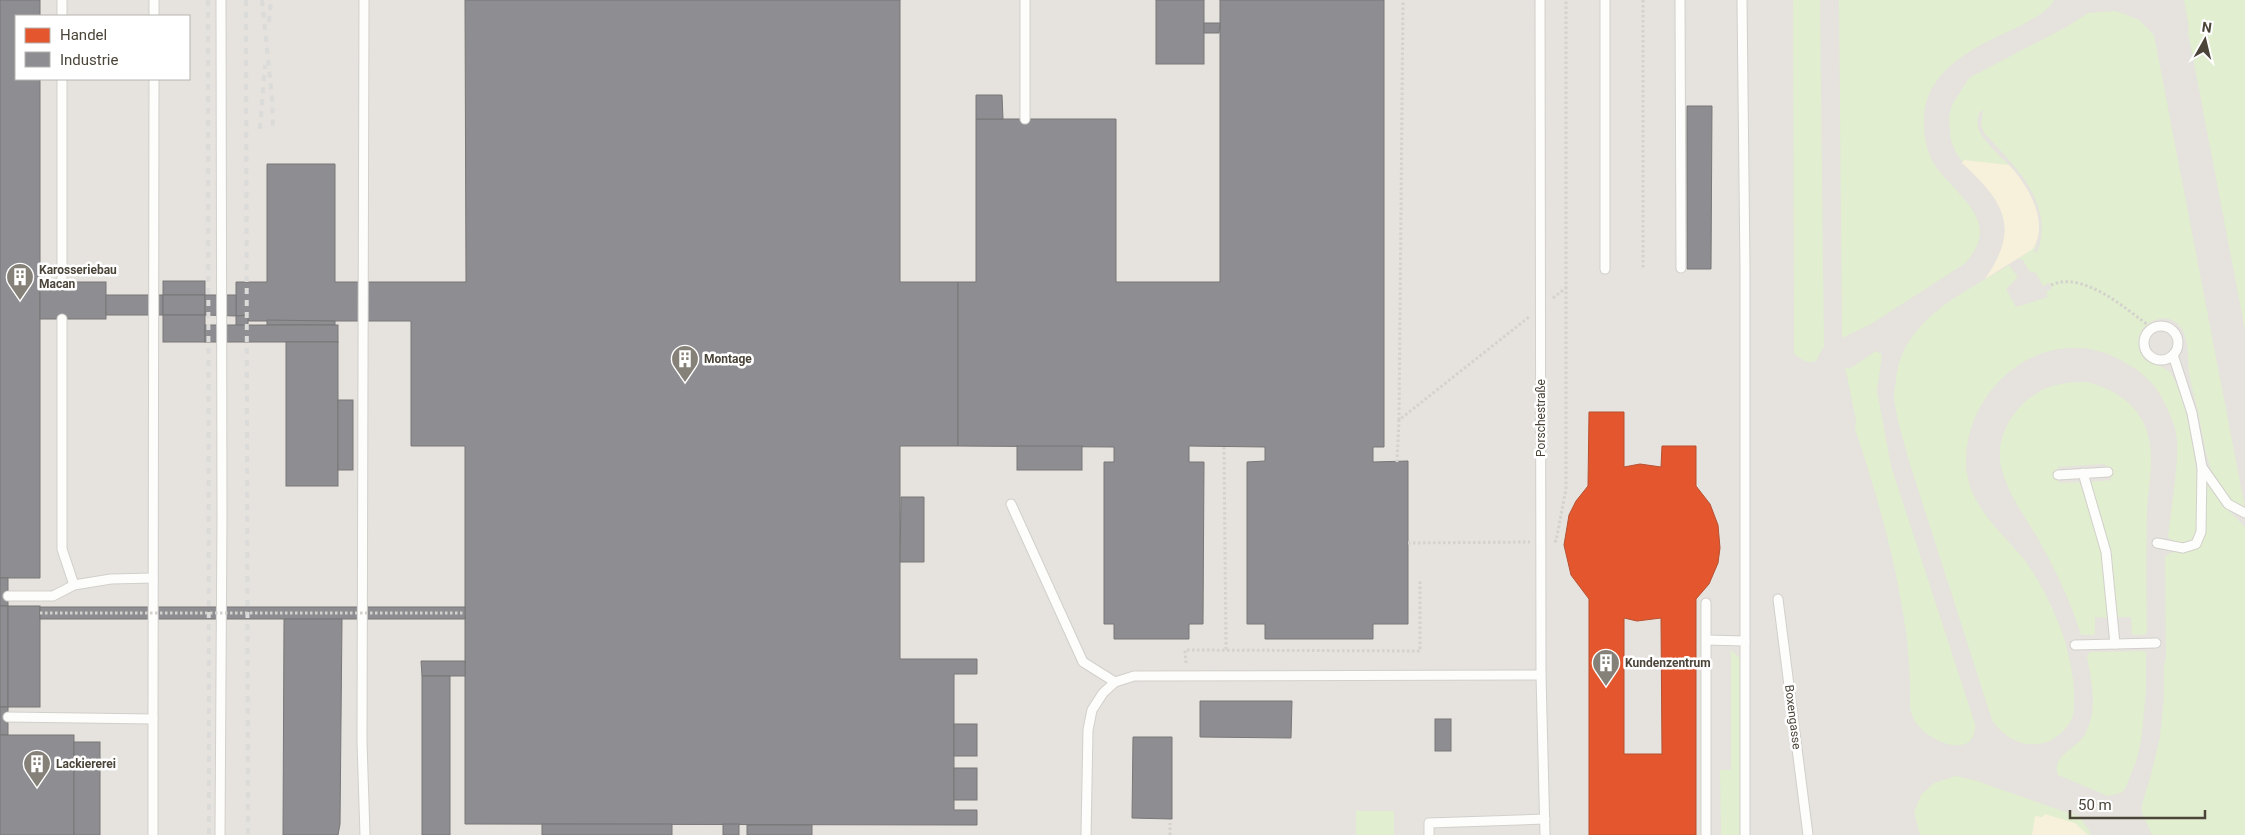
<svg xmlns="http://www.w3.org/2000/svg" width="2245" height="835" viewBox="0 0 2245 835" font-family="Roboto,sans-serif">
<rect width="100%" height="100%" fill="#f4f2ee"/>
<path fill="#e6e2de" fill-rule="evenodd" d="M0,0H2245V835H0ZM16,16H189V79H16Z"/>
<g fill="#e1eecf">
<path d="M1793,0H1820L1824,346L1816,361C1805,364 1802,359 1794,354Z"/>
<path d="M1839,0H2054C2048,12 2033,18 2022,25C1982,44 1928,65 1924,116C1923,133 1926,152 1936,167C1959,198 2004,223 1964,264L1871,324L1842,338Z"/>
<path d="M2184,0H2245V330L2188,32L2189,28Z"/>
<path d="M2116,11L2139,20L2154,35L2245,508C2241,506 2234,504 2231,502C2208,482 2204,440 2198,412C2196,401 2192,390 2190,379C2187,364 2190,343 2182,329C2166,303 2122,330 2145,360C2153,365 2166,366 2171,374C2189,398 2210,520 2191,542C2181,545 2175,544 2168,537C2171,507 2178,472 2177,443C2177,427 2169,412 2162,398C2154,382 2139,370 2124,362C2051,318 1965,383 1966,463C1967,504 1999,530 2023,558C2036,575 2047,595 2055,615C2067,640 2078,686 2073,714C2072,721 2066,729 2060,734C2037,754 2007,743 1992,720L1908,458C1903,437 1895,416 1894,394C1894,390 1896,384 1896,380C1902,319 1964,293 2009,265L2018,277L2006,289L2016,307L2048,297L2046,292L2052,288L2049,283L2043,286L2036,273L2029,271L2023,260L2018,259L2033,249L2038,242L2034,252L2037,253C2055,203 2016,167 1984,133L1981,125L1983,111L1981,110C1968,131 1995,150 2009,165L1963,162L1956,153L1951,141L1949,117L1952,105L1969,78L2068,26L2088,13Z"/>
<path d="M1876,351L1882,354L1877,391L1891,466L1975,724C1977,764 1920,740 1912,715C1908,705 1911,691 1910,681C1909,658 1907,635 1903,613C1893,550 1875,489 1855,429L1856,421L1846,371L1844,370L1847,368L1849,369Z"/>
<path d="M2087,382C2129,393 2153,419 2151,464C2151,480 2147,497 2147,513C2146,553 2146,593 2147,632L2144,635H2132L2131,617H2116L2089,482L2111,480L2105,464L2058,467L2059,483L2083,482L2102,547L2110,618L2095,617V635H2081C2071,603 2057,573 2041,544C2027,518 2007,495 2001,466C1994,433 2019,398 2049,387C2062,383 2074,382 2087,382Z"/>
<path d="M2205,482L2209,483L2225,507L2245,527V835H2152L2142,813V804L2151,775L2160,737L2164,697V665L2166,658L2165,557C2172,549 2181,554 2191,551C2212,544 2205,500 2205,482Z"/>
<path d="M1731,650L1740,658L1742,835H1721L1720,770H1731Z"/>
<path d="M2144,651L2146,653V690L2142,735L2137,759L2125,789L2121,793L2108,796L2058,775C2050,756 2077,749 2085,734C2099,708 2091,682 2087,656L2090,652Z"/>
<path d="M1956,776L1974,780L2080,817L2092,835H1920L1914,812L1921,795L1934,783Z"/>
<rect x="1356" y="811" width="38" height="24"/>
</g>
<g fill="#f7f0da">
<path d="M1964,160L2009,165C2028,185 2050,222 2033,249L1985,279C2021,227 2004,202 1962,163Z"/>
<path d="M2045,814L2075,823L2088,835H2032L2035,816L2042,817Z"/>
</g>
<g fill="#e6e3df">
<path d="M1578,0H1704L1705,268L1579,269Z"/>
<rect x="89" y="325" width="45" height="234"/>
<path d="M1408,479L1538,480V609L1408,608Z"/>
<path d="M1422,707L1490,708L1503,720L1504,835H1402V720Z"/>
<path d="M1129,718H1196V827H1128Z"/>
<path d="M1197,782H1298L1299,826L1197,827Z"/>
</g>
<path fill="#e4572e" stroke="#b65131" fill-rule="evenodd" d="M1589,412H1624V467L1640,464L1661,467L1662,446H1696V486L1710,504L1718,525L1720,548L1718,563L1709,584L1696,599V835H1589V599L1571,575L1564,545L1569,515L1576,501L1588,486ZM1624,618L1637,621L1661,618L1662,754H1624Z"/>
<g fill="#8d8d92" stroke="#797777">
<path d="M0,0H40V16H16V79H40V578H0Z"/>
<path d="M465,0H900V282H958V446H900V659H977V674H954V810H977V825L465,824V446H411V321H248V315L236,316V282H267V164H335V282H466Z"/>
<rect x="1156" y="0" width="48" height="64"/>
<path d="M1220,0H1384V447H1373V462L1408,461V624H1373V639H1265V624H1247V462L1265,461V447L1189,446V462H1204L1203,624H1189V639H1114V624H1104V462H1114V447L958,446V282H976V119H1116V282H1220Z"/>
<path d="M1204,23H1220L1219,33H1204Z"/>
<path d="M976,95H1002L1003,119H976Z"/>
<path d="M1687,106H1712L1711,269H1687Z"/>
<rect x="163" y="281" width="42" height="14"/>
<rect x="40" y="282" width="66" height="37"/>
<rect x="106" y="295" width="57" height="20"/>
<rect x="163" y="295" width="42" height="20"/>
<path d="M205,295H236V316L205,315Z"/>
<rect x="163" y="315" width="42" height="27"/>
<path d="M248,315V325L236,326V316Z"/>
<path d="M267,320L335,321V325H267Z"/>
<rect x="205" y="325" width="133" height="17"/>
<rect x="286" y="342" width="52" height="144"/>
<rect x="338" y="400" width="15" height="70"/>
<rect x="1017" y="446" width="65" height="24"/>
<path d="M901,497H924V562H900Z"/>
<rect x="0" y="578" width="8" height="28"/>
<rect x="0" y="606" width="8" height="101"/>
<rect x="8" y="606" width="32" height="101"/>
<rect x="40" y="607" width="425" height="12"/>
<path d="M284,619H342L340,824L338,835H283Z"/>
<path d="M421,661H465V676H422Z"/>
<rect x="422" y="676" width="28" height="159"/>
<path d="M1200,701H1292L1291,738L1200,737Z"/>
<rect x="0" y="707" width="8" height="28"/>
<rect x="1435" y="719" width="16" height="32"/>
<rect x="954" y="724" width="23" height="32"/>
<rect x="0" y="735" width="74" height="100"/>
<path d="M1133,737H1172V819L1132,818Z"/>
<rect x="74" y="742" width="26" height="93"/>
<rect x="954" y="768" width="23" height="32"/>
<rect x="542" y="824" width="130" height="11"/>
<rect x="723" y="824" width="16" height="11"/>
<rect x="747" y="825" width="65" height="10"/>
</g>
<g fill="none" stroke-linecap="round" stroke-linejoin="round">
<defs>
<g id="service">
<path d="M62,0V16"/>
<path d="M364,0L362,742L365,835"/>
<path d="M1540,0L1541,675L1545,835"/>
<path d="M1680,0L1681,268"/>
<path d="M1742,0L1745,270V835"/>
<path d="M154,16V0"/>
<path d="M62,79V282"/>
<path d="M1025,119V0"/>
<path d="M1605,269V0"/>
<path d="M62,319V549L74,585"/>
<circle cx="2161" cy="343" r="17"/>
<path d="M2173,355L2192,413L2202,467L2228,504L2245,513"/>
<path d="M2083,473L2106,552L2115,644"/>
<path d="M2058,475L2108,472"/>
<path d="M1011,504L1083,662L1115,682"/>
<path d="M2157,543L2183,548L2196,544L2201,532L2202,467"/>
<path d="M8,596H53L74,585L111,579L153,578"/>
<path d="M1778,599L1808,835"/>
<path d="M1706,603V835"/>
<path d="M1706,640L1745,641"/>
<path d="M2075,645L2156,643"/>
<path d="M8,717L153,719L154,79"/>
<path d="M153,719V835"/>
<path d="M220,835L222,516L221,0"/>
<path d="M1086,835L1088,730L1092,710L1103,693L1115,682L1134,676L1541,675"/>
<path d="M1429,835V823L1545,819"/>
</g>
</defs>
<use href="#service" stroke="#d2d0cb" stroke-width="11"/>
<g stroke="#d3d2cc" stroke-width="3" stroke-dasharray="2.5 2.5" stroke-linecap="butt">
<path d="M1643,0V268"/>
<path d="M2051,285C2084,270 2127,310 2152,328"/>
<path d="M1553,298L1567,287"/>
<path d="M1399,420L1403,0"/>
<path d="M1224,447L1226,650"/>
<path d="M1397,462L1399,420L1529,317"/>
<path d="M1554,541H1556L1566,489V0"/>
<path d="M1408,543L1530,542"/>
<path d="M1186,663L1185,650L1420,651V579"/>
<path d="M1170,835V823"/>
</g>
<use href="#service" stroke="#fdfdfc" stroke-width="9"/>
<g stroke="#dbdbda" stroke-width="4" stroke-dasharray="6 6" stroke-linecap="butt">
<path d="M208,0L209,835"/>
<path d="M246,0L248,835"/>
<path d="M262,0L272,98L273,130"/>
<path d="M269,22L271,0"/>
<path d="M260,129L265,65"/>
</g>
<path stroke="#d3d2cc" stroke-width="3" stroke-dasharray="2.5 2.5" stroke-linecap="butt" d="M40,613H465"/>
</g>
<defs>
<symbol id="building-pin" viewBox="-11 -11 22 30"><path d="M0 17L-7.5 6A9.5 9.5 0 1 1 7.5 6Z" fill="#868178" stroke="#fff"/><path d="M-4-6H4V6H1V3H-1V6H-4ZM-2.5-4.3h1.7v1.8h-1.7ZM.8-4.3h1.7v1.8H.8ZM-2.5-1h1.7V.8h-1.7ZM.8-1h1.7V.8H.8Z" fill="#fff"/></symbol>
</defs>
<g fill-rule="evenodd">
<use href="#building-pin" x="4" y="261" width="32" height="43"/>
<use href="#building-pin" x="669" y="343" width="32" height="43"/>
<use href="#building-pin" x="1590" y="647" width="32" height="43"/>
<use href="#building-pin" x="21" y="748" width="32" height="43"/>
</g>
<g text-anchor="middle" stroke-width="5" stroke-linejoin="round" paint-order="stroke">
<g font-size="12" font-weight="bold" fill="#4b4439" stroke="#fff" text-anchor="start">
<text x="39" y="274">Karosseriebau<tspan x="39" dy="14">Macan</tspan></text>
<text x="704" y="363">Montage</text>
<text x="1625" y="667">Kundenzentrum</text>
<text x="56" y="768">Lackiererei</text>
</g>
<g font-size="12" fill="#4b4439" stroke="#fff">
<text transform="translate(1541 418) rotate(-90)" y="4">Porschestraße</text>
<text transform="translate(1793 717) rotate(83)" y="4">Boxengasse</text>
</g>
</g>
<rect x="15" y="15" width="175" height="65" fill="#ffffff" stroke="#b7b4b0"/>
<rect x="25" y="28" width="25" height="15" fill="#e4572e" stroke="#b7b4b0"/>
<text x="60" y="40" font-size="15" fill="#4b4439">Handel</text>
<rect x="25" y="52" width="25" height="15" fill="#8d8d92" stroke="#b7b4b0"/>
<text x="60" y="65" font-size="15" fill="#4b4439">Industrie</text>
<g transform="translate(2205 40) rotate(8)" stroke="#ffffff" stroke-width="4" paint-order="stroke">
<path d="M0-4L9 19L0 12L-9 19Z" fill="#4b4439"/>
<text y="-8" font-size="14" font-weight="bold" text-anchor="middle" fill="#4b4439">N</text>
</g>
<path d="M2070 810v8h135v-8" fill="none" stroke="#4b4439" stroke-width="2.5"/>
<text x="2078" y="810" font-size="15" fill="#4b4439" stroke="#ffffff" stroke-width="4" paint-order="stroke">50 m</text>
</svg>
